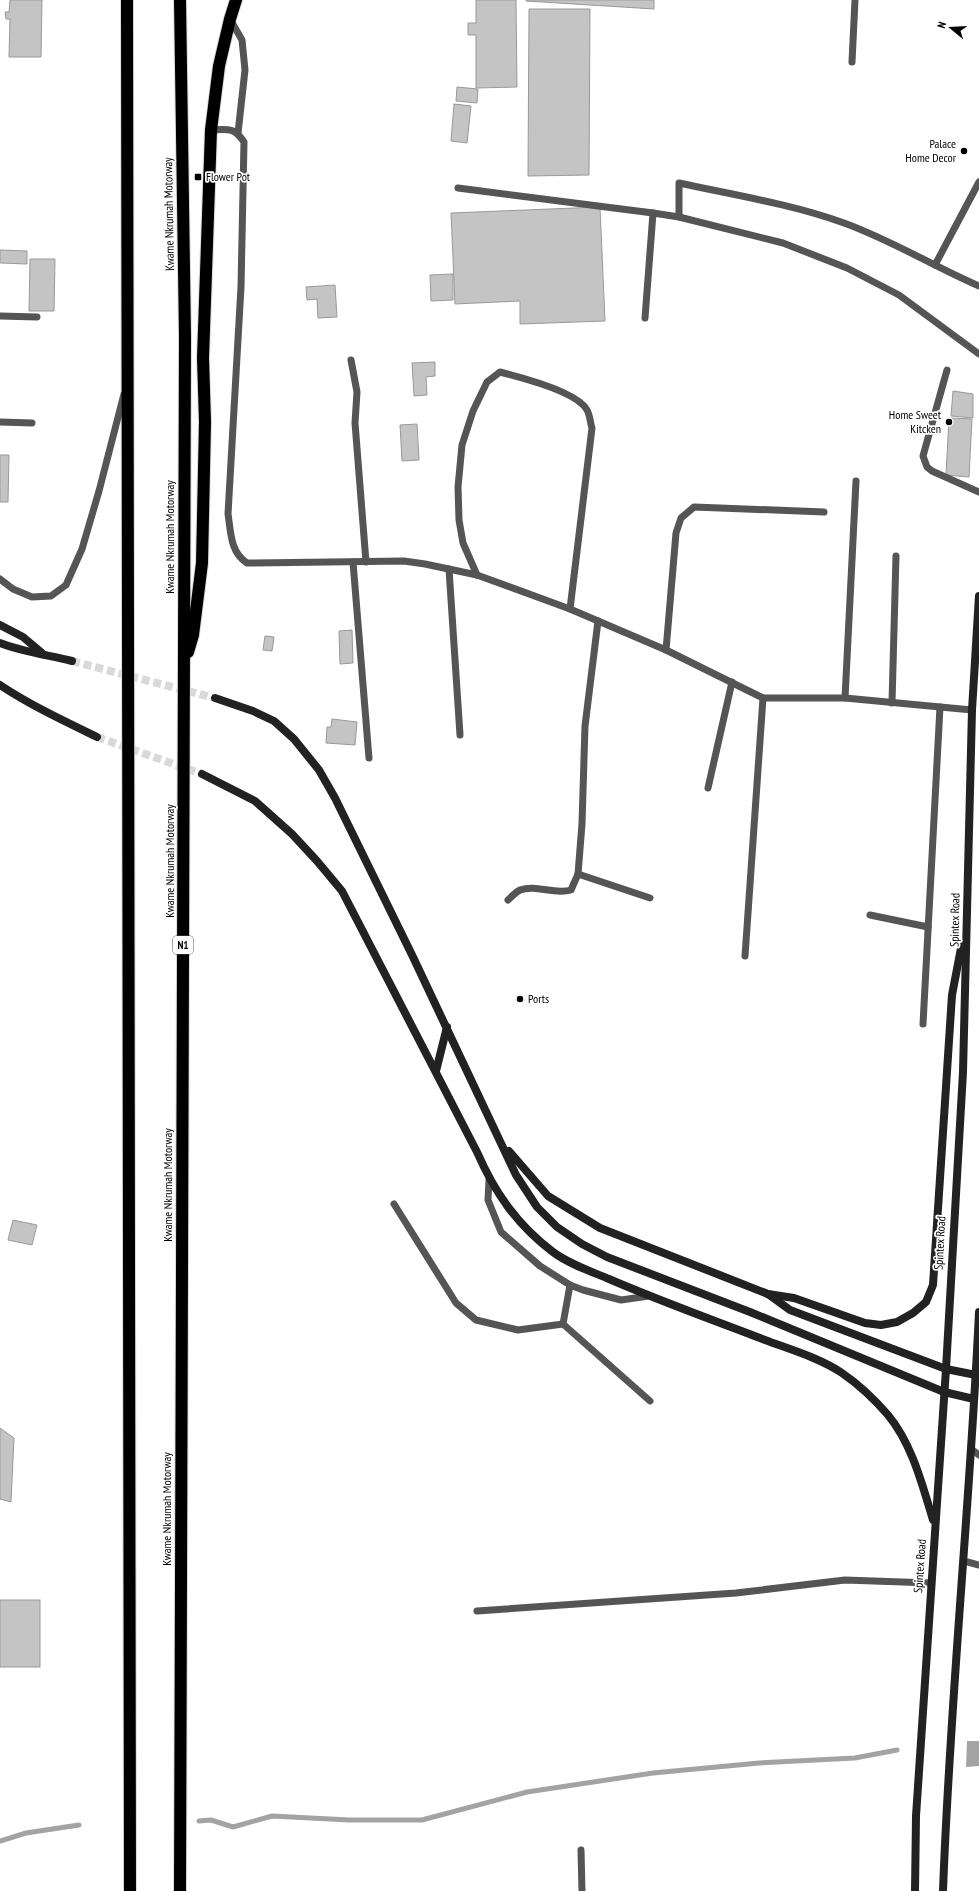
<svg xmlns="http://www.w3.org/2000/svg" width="979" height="1891" viewBox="0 0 979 1891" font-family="'PT Sans Narrow',sans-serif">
<rect width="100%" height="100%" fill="#fff"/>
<path fill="#a3a3a3" d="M967,1741H979V1766L966,1767Z"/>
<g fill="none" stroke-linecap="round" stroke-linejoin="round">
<g stroke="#a3a3a3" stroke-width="5">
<path d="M199,1821L211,1820L233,1827L272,1816L349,1820H422L527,1792L653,1773L759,1763L855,1758L897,1750"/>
<path d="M0,1841L26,1833L79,1825"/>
</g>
</g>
<g fill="#c4c4c4" stroke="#999">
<path d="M10,0H42L41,57H9L10,19H6L5,12H9Z"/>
<path d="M476,0H516L517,87L476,88V35H468V23H476Z"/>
<path d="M526,0H654V9L526,1Z"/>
<path d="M529,9H590L589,175L528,176Z"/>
<path d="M457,87L478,89L477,103L456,101Z"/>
<path d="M454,104L471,106L467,143L451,141Z"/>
<path d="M600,207L605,321L520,324V301L455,304L451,213Z"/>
<path d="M0,250L27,251V264L0,263Z"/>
<path d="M30,259H55L54,311H29Z"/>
<path d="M453,274V300L431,301L430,275Z"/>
<path d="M335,285L337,317L318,318L317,299L307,300L306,287Z"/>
<path d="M435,362V376L426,377L427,395L414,396L412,363Z"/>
<path d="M953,391L973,394V418L951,416Z"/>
<path d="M949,418L972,419L969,477L946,475Z"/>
<path d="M417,424L419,460L402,461L400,425Z"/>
<path d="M0,455H9L8,502H0Z"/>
<path d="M352,630L353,663L340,664L339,631Z"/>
<path d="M265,636L274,637L272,651L263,650Z"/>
<path d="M332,719L357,722L355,745L326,743L327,727H331Z"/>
<path d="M13,1220L37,1225L32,1245L8,1240Z"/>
<path d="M0,1428L14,1438L11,1502L0,1499Z"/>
<rect x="0" y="1600" width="40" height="67"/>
</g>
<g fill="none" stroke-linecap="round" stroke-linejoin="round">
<g stroke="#d9d9d9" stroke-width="8" stroke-dasharray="8 4" stroke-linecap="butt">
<path d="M72,661L215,698"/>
<path d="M97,737L202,774"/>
</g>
<defs>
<g id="highway">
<path d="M127,0L130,1891"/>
<path d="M188,652L193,635L202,563L205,422L203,358L211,130L219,66L230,19L236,0"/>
<path d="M180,1891L185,337L180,0"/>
</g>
</defs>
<use href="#highway" stroke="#dbdbdb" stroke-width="14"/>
<g stroke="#555" stroke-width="7">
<path d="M230,19L242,40L245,70L238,133"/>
<path d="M852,62L855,0"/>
<path d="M211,130C228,129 234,127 244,142L241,287L228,514C231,532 230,552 247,563L404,561L425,564L477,575L570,609L666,650L763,698H845L972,710"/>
<path d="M458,188L653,213"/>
<path d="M679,217V183C734,195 791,204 844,223C891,240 933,266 979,286"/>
<path d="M935,265L979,182"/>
<path d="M0,316L37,317"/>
<path d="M645,318L653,213L679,217L783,243L847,268L899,295L979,354"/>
<path d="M351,360L357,392L355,423L366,562"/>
<path d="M947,370L923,456L927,467L932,471L979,492"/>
<path d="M0,422L32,423"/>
<path d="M353,562L369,758"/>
<path d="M449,569L460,735"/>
<path d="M477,575L463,543L459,520L458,487L462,445L473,411L487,382L500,372C520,377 578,392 587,410C590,415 590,422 592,428L570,609"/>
<path d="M0,579L13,589L32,597L51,596L66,585L82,549L99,491L124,394"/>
<path d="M666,650L676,533L681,518L694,507L824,512"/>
<path d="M845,698L856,481"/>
<path d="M892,703L896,556"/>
<path d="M708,788L732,682"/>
<path d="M578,874L650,898"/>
<path d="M508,900C511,897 516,892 520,890C536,884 554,895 571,890L578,874L582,824L585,726L598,621"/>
<path d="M870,915L928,927"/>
<path d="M745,956L763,698"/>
<path d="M923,1024L940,707"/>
<path d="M489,1180L488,1200L501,1232L540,1266L570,1285L583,1290L621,1300L649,1296"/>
<path d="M394,1204L456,1303L476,1320L518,1330L563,1324"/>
<path d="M570,1285L563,1324L650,1401"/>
<path d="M971,1449L979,1455"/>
<path d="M964,1561L979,1565"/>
<path d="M477,1611L736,1593L845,1580L931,1583"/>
<path d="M581,1850L582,1891"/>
</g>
<g stroke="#222" stroke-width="8">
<path d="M0,625L23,637L42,653"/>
<path d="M0,643C23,652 48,655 72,661"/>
<path d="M0,685C30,705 64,721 97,737"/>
<path d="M215,698L253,711L274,721L294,739L319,770L335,798L413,957L516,1175L537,1207L557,1227L582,1244L607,1257L750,1312L944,1392L974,1399"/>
<path d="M202,774L255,801L292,834L317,861L342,891L477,1152C495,1193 517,1225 553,1252C569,1264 590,1271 609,1279C660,1301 713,1320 765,1340C789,1349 820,1358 842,1373C858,1384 875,1400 888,1415C912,1444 922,1484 933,1520"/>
<path d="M436,1071L447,1027"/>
<path d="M509,1151L548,1196L600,1228L768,1294L790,1310L946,1369L976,1375"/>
<path d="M768,1294L794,1298L865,1323L881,1325L897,1322L913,1313L926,1302L933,1285L952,995L962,943"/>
<path d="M915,1891L916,1816L946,1369L963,1072L972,710L979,596"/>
<path d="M943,1891C950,1698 970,1505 979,1312"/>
</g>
<use href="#highway" stroke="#000" stroke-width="12"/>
</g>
<g fill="#000" stroke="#fff" stroke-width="1.5">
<circle cx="964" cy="151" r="4"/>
<rect x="194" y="173" width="8" height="8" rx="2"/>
<circle cx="949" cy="422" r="4"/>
<circle cx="520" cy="999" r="4"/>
</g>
<g text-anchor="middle" stroke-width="3.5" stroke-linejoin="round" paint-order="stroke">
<rect fill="#fff" stroke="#4c4c4c" stroke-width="1" x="173" y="936" width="20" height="18" rx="3"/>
<g font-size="11" font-weight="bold" fill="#000">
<text x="183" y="949">N1</text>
</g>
<g font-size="12" fill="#000" stroke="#fff" text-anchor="end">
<text x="956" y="148">Palace<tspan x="956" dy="14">Home Decor</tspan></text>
<text x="206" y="181" text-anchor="start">Flower Pot</text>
<text x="941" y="419">Home Sweet<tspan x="941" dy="14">Kitcken</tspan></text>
<text x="528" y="1003" text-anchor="start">Ports</text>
</g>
<g font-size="12" fill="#000" stroke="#fff">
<text transform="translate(169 214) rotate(-91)" y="4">Kwame Nkrumah Motorway</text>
<text transform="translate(170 537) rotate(-90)" y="4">Kwame Nkrumah Motorway</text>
<text transform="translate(170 861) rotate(-90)" y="4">Kwame Nkrumah Motorway</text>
<text transform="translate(955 920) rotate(-89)" y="4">Spintex Road</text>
<text transform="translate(168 1185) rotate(-90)" y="4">Kwame Nkrumah Motorway</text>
<text transform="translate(940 1243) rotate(-87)" y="4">Spintex Road</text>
<text transform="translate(167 1509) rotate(-90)" y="4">Kwame Nkrumah Motorway</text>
<text transform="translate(920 1566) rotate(-86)" y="4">Spintex Road</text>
</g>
</g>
<g transform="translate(951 28) rotate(288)" stroke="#ffffff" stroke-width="3" paint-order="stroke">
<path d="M0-3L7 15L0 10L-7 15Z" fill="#000000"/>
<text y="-6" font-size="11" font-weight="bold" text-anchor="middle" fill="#000000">N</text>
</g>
</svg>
